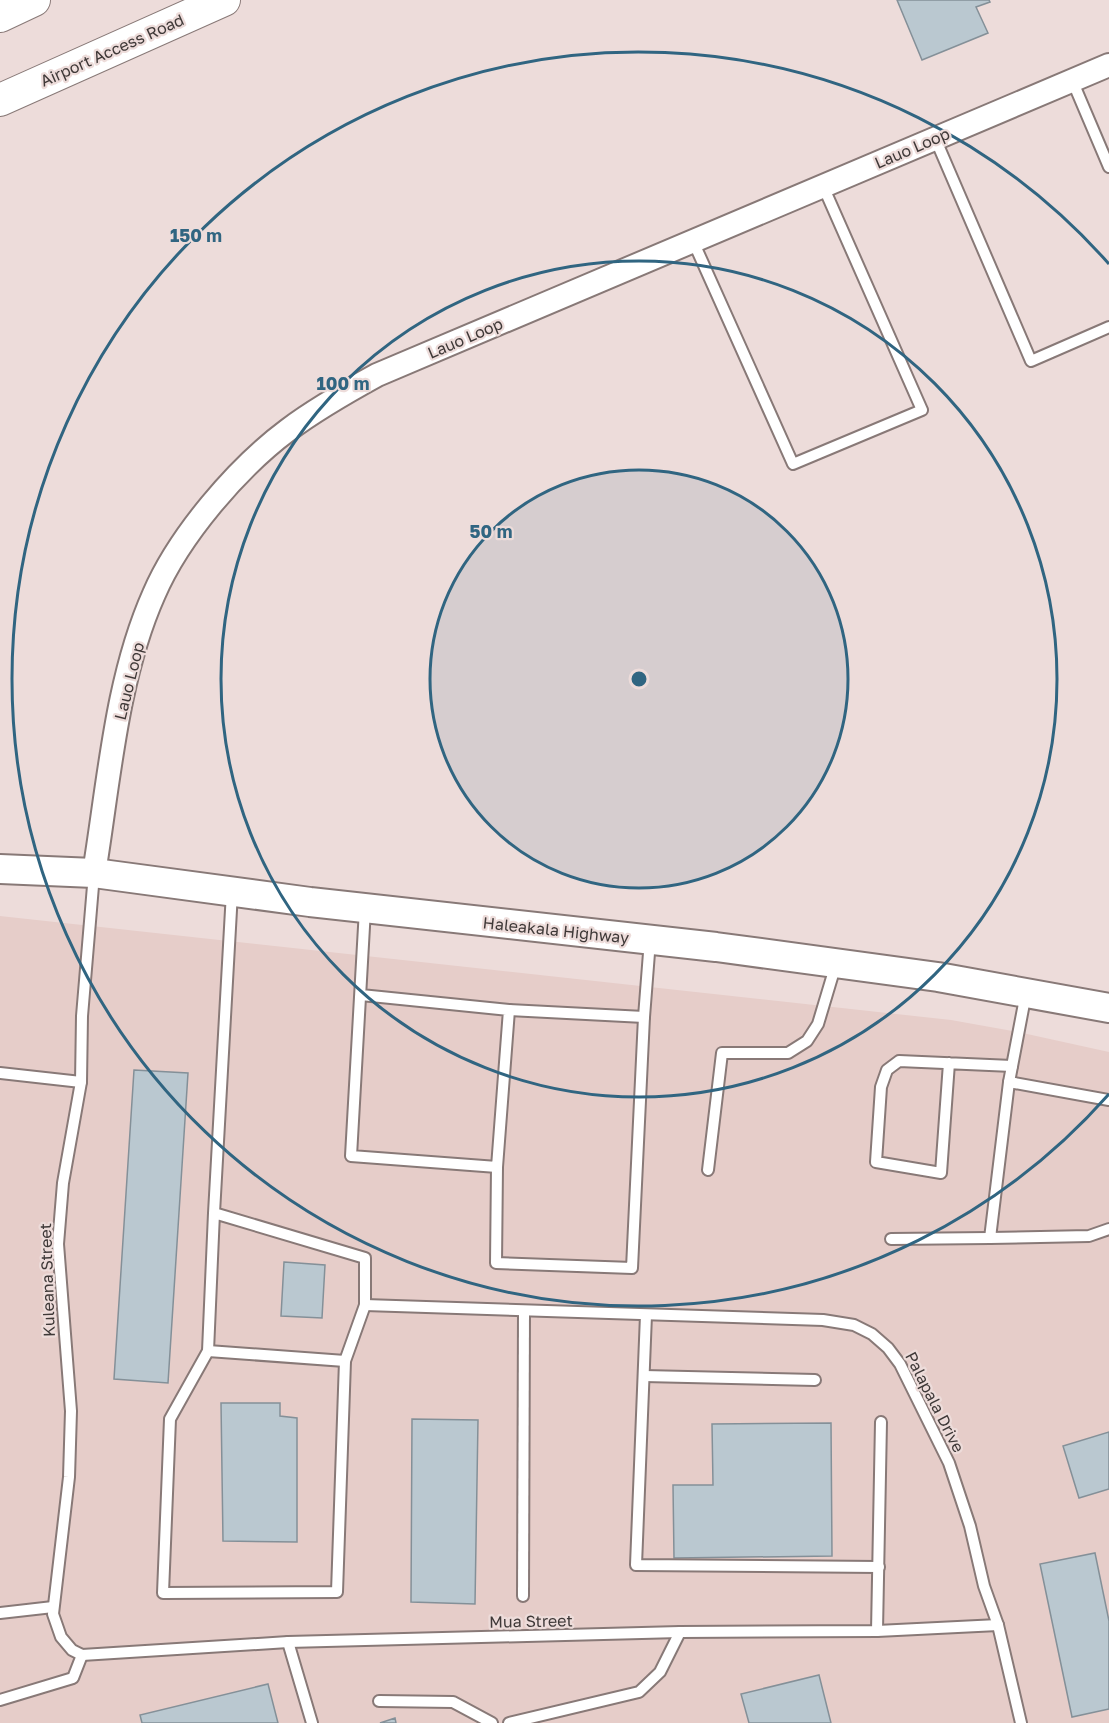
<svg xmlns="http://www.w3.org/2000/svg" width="1109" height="1723" viewBox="0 0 1109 1723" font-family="'Golos Text',sans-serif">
<rect width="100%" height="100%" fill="#eddcda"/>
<path fill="#e6cdc9" d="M0,916L951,1020L1018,1032L1109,1052V1723H0Z"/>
<g fill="#bac8d0" stroke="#849098" stroke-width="1.5">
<path d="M897,0H989L990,2L976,7L988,33L922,60Z"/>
<path d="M134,1070L188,1073L168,1383L114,1379Z"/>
<path d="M284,1262L325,1265L322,1318L281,1316Z"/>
<path d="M221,1403H280V1416L297,1418V1542L223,1541Z"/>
<path d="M412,1419L478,1420L475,1604L411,1602Z"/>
<path d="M831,1423L832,1556L674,1558L673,1485H713L712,1424Z"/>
<path d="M1109,1432V1489L1079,1498L1063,1446Z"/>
<path d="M1095,1553L1109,1621V1709L1072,1717L1040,1564Z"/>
<path d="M819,1675L831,1723H749L741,1694Z"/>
<path d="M268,1684L278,1723H142L140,1715Z"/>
<path d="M395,1718L396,1723H380Z"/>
</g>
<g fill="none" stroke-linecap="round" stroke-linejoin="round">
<defs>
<g id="service">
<path d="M1072,80L1109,167"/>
<path d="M935,138L1031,361L1109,327"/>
<path d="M693,241L793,464L922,410L823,186"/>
<path d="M94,874L82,1016L81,1082L63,1183L58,1244L71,1411L69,1477L53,1614L61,1637L72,1650L82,1655L288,1642L680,1632L877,1631L998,1625"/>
<path d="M1026,993L1009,1082L990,1238L1089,1236L1109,1229"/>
<path d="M361,995L509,1010L497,1167L351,1156L365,909"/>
<path d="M509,1010L644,1017L650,940"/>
<path d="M949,1063L941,1173L876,1162L881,1087L887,1070L899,1061L1012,1066"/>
<path d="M0,1073L81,1082"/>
<path d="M1009,1082L1109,1100"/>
<path d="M497,1167L496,1263L632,1268L644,1017"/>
<path d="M708,1170L722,1053H788L807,1041L818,1024L836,964"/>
<path d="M214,1213L365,1258V1305L345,1361L337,1592L163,1593L170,1419L208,1351L214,1213L232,892"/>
<path d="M891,1239L990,1238"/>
<path d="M365,1305L823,1320L854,1325L872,1334L888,1348L900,1364L949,1463L970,1526L984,1586L998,1625L1021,1723"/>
<path d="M646,1315L636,1565L879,1567"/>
<path d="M208,1351L345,1361"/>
<path d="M644,1376L815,1380"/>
<path d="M523,1596L524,1311"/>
<path d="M0,1613L53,1607"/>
<path d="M877,1631L881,1422"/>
<path d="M288,1642L312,1723"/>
<path d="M0,1700L73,1678L82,1655"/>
<path d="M379,1701L453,1702L492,1723"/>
<path d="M509,1723L639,1692L660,1672L680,1632"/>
</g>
<path id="minor" d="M94,873C109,782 116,679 154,594C179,536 237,468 288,430C316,409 346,392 377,375L1109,65"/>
<path id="tertiary" d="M0,869L94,873L310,902L716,947L938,977L1109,1008"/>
<g id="secondary">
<path d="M0,16L34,0"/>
<path d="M0,100L224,0"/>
</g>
</defs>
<use href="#service" stroke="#887977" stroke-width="14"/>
<use href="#minor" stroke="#887977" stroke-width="26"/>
<use href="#tertiary" stroke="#887977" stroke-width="32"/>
<use href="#secondary" stroke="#887977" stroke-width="34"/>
<use href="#service" stroke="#fff" stroke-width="10"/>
<use href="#minor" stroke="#fff" stroke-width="22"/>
<use href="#tertiary" stroke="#fff" stroke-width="28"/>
<use href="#secondary" stroke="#fff" stroke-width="32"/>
</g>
<circle cx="639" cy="679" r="209" fill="#306581" fill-opacity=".12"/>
<g fill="none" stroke="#306581" stroke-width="3">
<circle cx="639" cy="679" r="209"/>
<circle cx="639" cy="679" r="418"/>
<path d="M1109 1094A627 627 0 1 1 1109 264"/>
</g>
<g text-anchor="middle" stroke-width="4.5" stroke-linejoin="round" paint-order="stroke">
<g font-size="16" fill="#3f3938" stroke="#eddcda">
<text transform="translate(112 50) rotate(-24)" y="6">Airport Access Road</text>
<text transform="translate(912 148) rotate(-23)" y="6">Lauo Loop</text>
<text transform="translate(465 338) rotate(-23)" y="6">Lauo Loop</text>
<text transform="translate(129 681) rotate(-76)" y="6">Lauo Loop</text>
<text transform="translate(556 930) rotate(6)" y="6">Haleakala Highway</text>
<text transform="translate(47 1280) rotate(-92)" y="6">Kuleana Street</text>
<text transform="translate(935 1402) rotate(63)" y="6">Palapala Drive</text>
<text transform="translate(531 1621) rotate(-1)" y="6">Mua Street</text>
</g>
</g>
<circle cx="639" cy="679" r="9" fill="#306581" stroke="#eddcda" stroke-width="3"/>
<g font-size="18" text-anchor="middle" font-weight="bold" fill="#306581" stroke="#eddcda" stroke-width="4.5" stroke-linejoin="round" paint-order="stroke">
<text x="196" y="242">150 m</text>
<text x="343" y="390">100 m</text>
<text x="491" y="538">50 m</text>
</g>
</svg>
